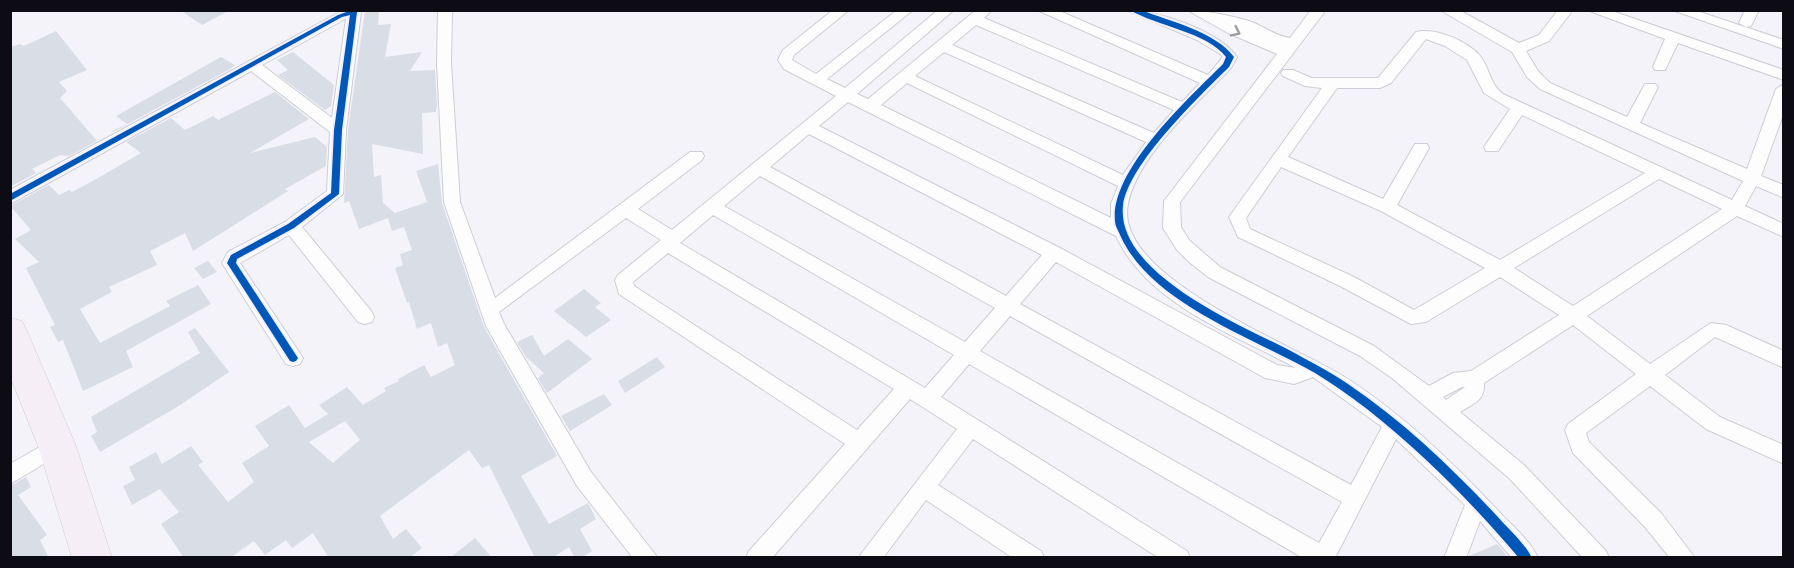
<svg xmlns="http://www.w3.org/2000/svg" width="1794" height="568" viewBox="0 0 1794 568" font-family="'Work Sans',sans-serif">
<rect width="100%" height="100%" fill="#f4f3f9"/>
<g fill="#d9dde6" fill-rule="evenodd">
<path d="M180,10H230L202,25Z"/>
<path d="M365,10H379L378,25L391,24L385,57L422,52L410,71L435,70L437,106L436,112L422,113L423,154L372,144L374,177L381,175L383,203L395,213L427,202L416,171L438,164L442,203L484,327L557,456L521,476L549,524L588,503L596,519L580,529L592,551L581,558H575L569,547L552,558H535L489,465L482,468L469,450L380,516L393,539L406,529L422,548L409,558H329L313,533L292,548L286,540L265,555L254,541L230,558H184L161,524L179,512L160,489L132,505L123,486L135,480L129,467L156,452L162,464L191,446L203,462L198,465L228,502L254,482L242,463L269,446L255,426L289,405L305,428L328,414L319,405L347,387L363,405L386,391L384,388L399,381L398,379L424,365L431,377L455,365L447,343L438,347L431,323L417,329L409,302L407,303L395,268L403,265L400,254L412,250L404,227L392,231L388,218L359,229L349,201L344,203L348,130ZM345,421L360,440L333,463L309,442Z"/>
<path d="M56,31L87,70L59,82L67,91L60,98L97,141L69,156L60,155L32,169L36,173L10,187V47L20,44L24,46Z"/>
<path d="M293,52L334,85L331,106L325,110L278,75L288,70L277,60Z"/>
<path d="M221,57L235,65L230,69L113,132L112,131L127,124L116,116Z"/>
<path d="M275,92L309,119L250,153L315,137L327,147L326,166L285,189L288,191L193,251L185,233L150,251L157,265L109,287L112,292L80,309L100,343L170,306L166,301L198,285L211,304L126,351L133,367L83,391L63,340L58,342L50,327L55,325L26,268L39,262L15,239L31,230L10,206L49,185L59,195L69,190L72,192L98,178L141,153L126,142L171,118L185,130L213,116L218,120Z"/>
<path d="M208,261L217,272L203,279L194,268Z"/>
<path d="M584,289L601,303L595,307L611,320L586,337L554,311Z"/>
<path d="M195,328L229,372L177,407L100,452L91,436L97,432L91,417L200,353L188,332Z"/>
<path d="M532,335L544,356L568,339L592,359L547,393L538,378L544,373L526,357L517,342Z"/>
<path d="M657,357L665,367L625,393L618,381Z"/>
<path d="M604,394L612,405L570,431L561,416Z"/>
<path d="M26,477L31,487L18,495L47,535L40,540L49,558H10V486Z"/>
<path d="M475,538L492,558H450Z"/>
<path d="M1497,544L1509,558H1469V556Z"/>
</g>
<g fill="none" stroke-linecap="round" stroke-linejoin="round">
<defs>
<g id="street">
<path d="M344,10L361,12L346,130L343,194L302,227L372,312L374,317L372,322L365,324L358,322L289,235L240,263L303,358L300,364L293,366L286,364L222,263L228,252L285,222L327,191L330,132L251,71L10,204V190ZM345,19H346L332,118L262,65Z"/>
<path d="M438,10H452L451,64L460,202L495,298L690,152H702L704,156L702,160L638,209L672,230L836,96L784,69L778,60L783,50L833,10H849L794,55L792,60L816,74L897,10H913L827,79L845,88L938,10H954L857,94L868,99L976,10H992L984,18L1182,102L1200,83L1037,10H1057L1208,75L1223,57L1220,54L1197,40L1126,10C1157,10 1219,31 1237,57L1231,68C1198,103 1138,154 1128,204C1112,278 1301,347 1351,381C1407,418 1458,467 1503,516C1515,528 1531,542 1538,558H1512L1480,521L1466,558H1444L1465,505L1396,439L1335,558H1303L969,364L941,397L1187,551L1190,558H1159L973,439L938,485L1041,551L1044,558H1013L926,500L883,558H858L957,429L910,399L772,558H746L749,551L845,444L619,294L615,280L618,275L661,240L626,218L499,312L504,324L591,472L658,558H633L577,486L486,326L444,202L437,64ZM976,25L1174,110L1154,133L952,45ZM944,52L1146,142L1123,175L915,76ZM907,83L1118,186L1111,204V218L881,105ZM848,102L1116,236C1148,305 1234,334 1296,368L1277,365L1060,248L819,126ZM809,134L1042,255L1006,296L770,167ZM760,176L995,308L965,342L724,206ZM713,215L954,355L925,388L680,243ZM668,253L894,389L857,430L634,286L633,282ZM1056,262L1265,378L1294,384L1313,377L1382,427L1351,485L1020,304ZM1010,316L1342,502L1319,543L980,351Z"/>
<path d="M1187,10C1202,10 1240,17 1254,23C1266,28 1276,36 1290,38L1311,10H1326L1180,202L1181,227L1189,240L1220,267L1374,346L1429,386L1453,373L1471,371L1559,315L1500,277L1426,322L1411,324L1342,287L1238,237L1229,217L1322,88L1305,86L1283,76L1281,73L1283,70H1293L1312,78H1378L1416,32C1436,27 1469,42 1481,57C1490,70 1490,84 1503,94L1732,200L1743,181L1540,89L1527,77L1512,52L1440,10H1459L1519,43L1539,35L1558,10H1573L1549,41L1526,51L1538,71L1550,83L1627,117L1645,84H1655L1658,87L1640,123L1747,169L1776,89L1784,84V112L1761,176L1784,185V198L1756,186L1745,206L1784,224V237L1737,216L1587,316L1650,364L1711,323L1726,325L1784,351V368L1715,337L1665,375L1720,417L1784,445V464L1706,429L1650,386L1586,433L1589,442L1661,513L1695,558H1670L1645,527L1573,453L1565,430L1568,424L1636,374L1573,325L1484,383C1485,401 1474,403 1460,412L1524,465L1606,551L1609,558H1583L1510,479L1392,378L1360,356L1208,277L1189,262L1177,250L1163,228L1164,201L1277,54L1228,33ZM1426,39L1445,46L1467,60L1484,93L1510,109L1484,147L1486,151H1498L1522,115L1645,173L1500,260L1397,205L1429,148L1427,144H1415L1383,199L1288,157L1337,88H1380L1391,83ZM1281,167L1381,211L1485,268L1414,310L1354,277L1250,229L1246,218ZM1659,179L1722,209L1573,306L1514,268ZM1465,387L1446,400L1443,397L1462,387Z"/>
<path d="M1587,10H1609L1784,70V80L1678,43L1665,70H1655L1653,67L1665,39Z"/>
<path d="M1672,10H1694L1784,40V49Z"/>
<path d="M1745,10H1759L1751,26L1746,27L1739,23Z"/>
<path d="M57,437L64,440L67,446L64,452L10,484V464Z"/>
</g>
<path id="highway" d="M10,318L22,321L27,331L76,446L112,558H72L38,446L10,376Z"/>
</defs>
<use href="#street" stroke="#cecdd5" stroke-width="2"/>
<use href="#highway" stroke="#cfcfd2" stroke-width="1"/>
<use href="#street" fill="#fdfdfe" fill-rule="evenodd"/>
<use href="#highway" fill="#f5eef6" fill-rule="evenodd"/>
<defs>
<g id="cycleway">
<path d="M352,10L356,11L357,12L342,130L339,194L294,228L237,259L236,263L296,355L298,358L296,361L293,362L290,361L227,263L231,255L288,224L331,193L334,130L350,15L342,17L10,201V194L338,15Z"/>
<path d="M1130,10H1141C1169,21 1216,32 1234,57L1229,67C1199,97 1128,164 1123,206C1116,273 1240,325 1289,350C1309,361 1329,371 1348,384C1403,421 1452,468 1497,516C1508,529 1524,542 1532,558H1519C1473,504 1423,453 1367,409C1350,396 1333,384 1315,373C1254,338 1152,304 1121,237C1119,232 1115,226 1115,221C1110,170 1189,98 1223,64L1226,57C1207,32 1156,26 1130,10Z"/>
</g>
</defs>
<use href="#cycleway" stroke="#f2f0fc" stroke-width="4"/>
<use href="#cycleway" fill="#0057b8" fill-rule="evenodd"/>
</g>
<defs><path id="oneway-chevron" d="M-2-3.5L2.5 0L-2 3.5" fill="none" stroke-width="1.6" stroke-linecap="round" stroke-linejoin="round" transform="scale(1.5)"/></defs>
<use stroke="#9d9ca0" href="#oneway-chevron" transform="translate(1236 32) rotate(26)"/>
<rect width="1794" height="568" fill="none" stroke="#0d0b14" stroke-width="24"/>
</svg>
